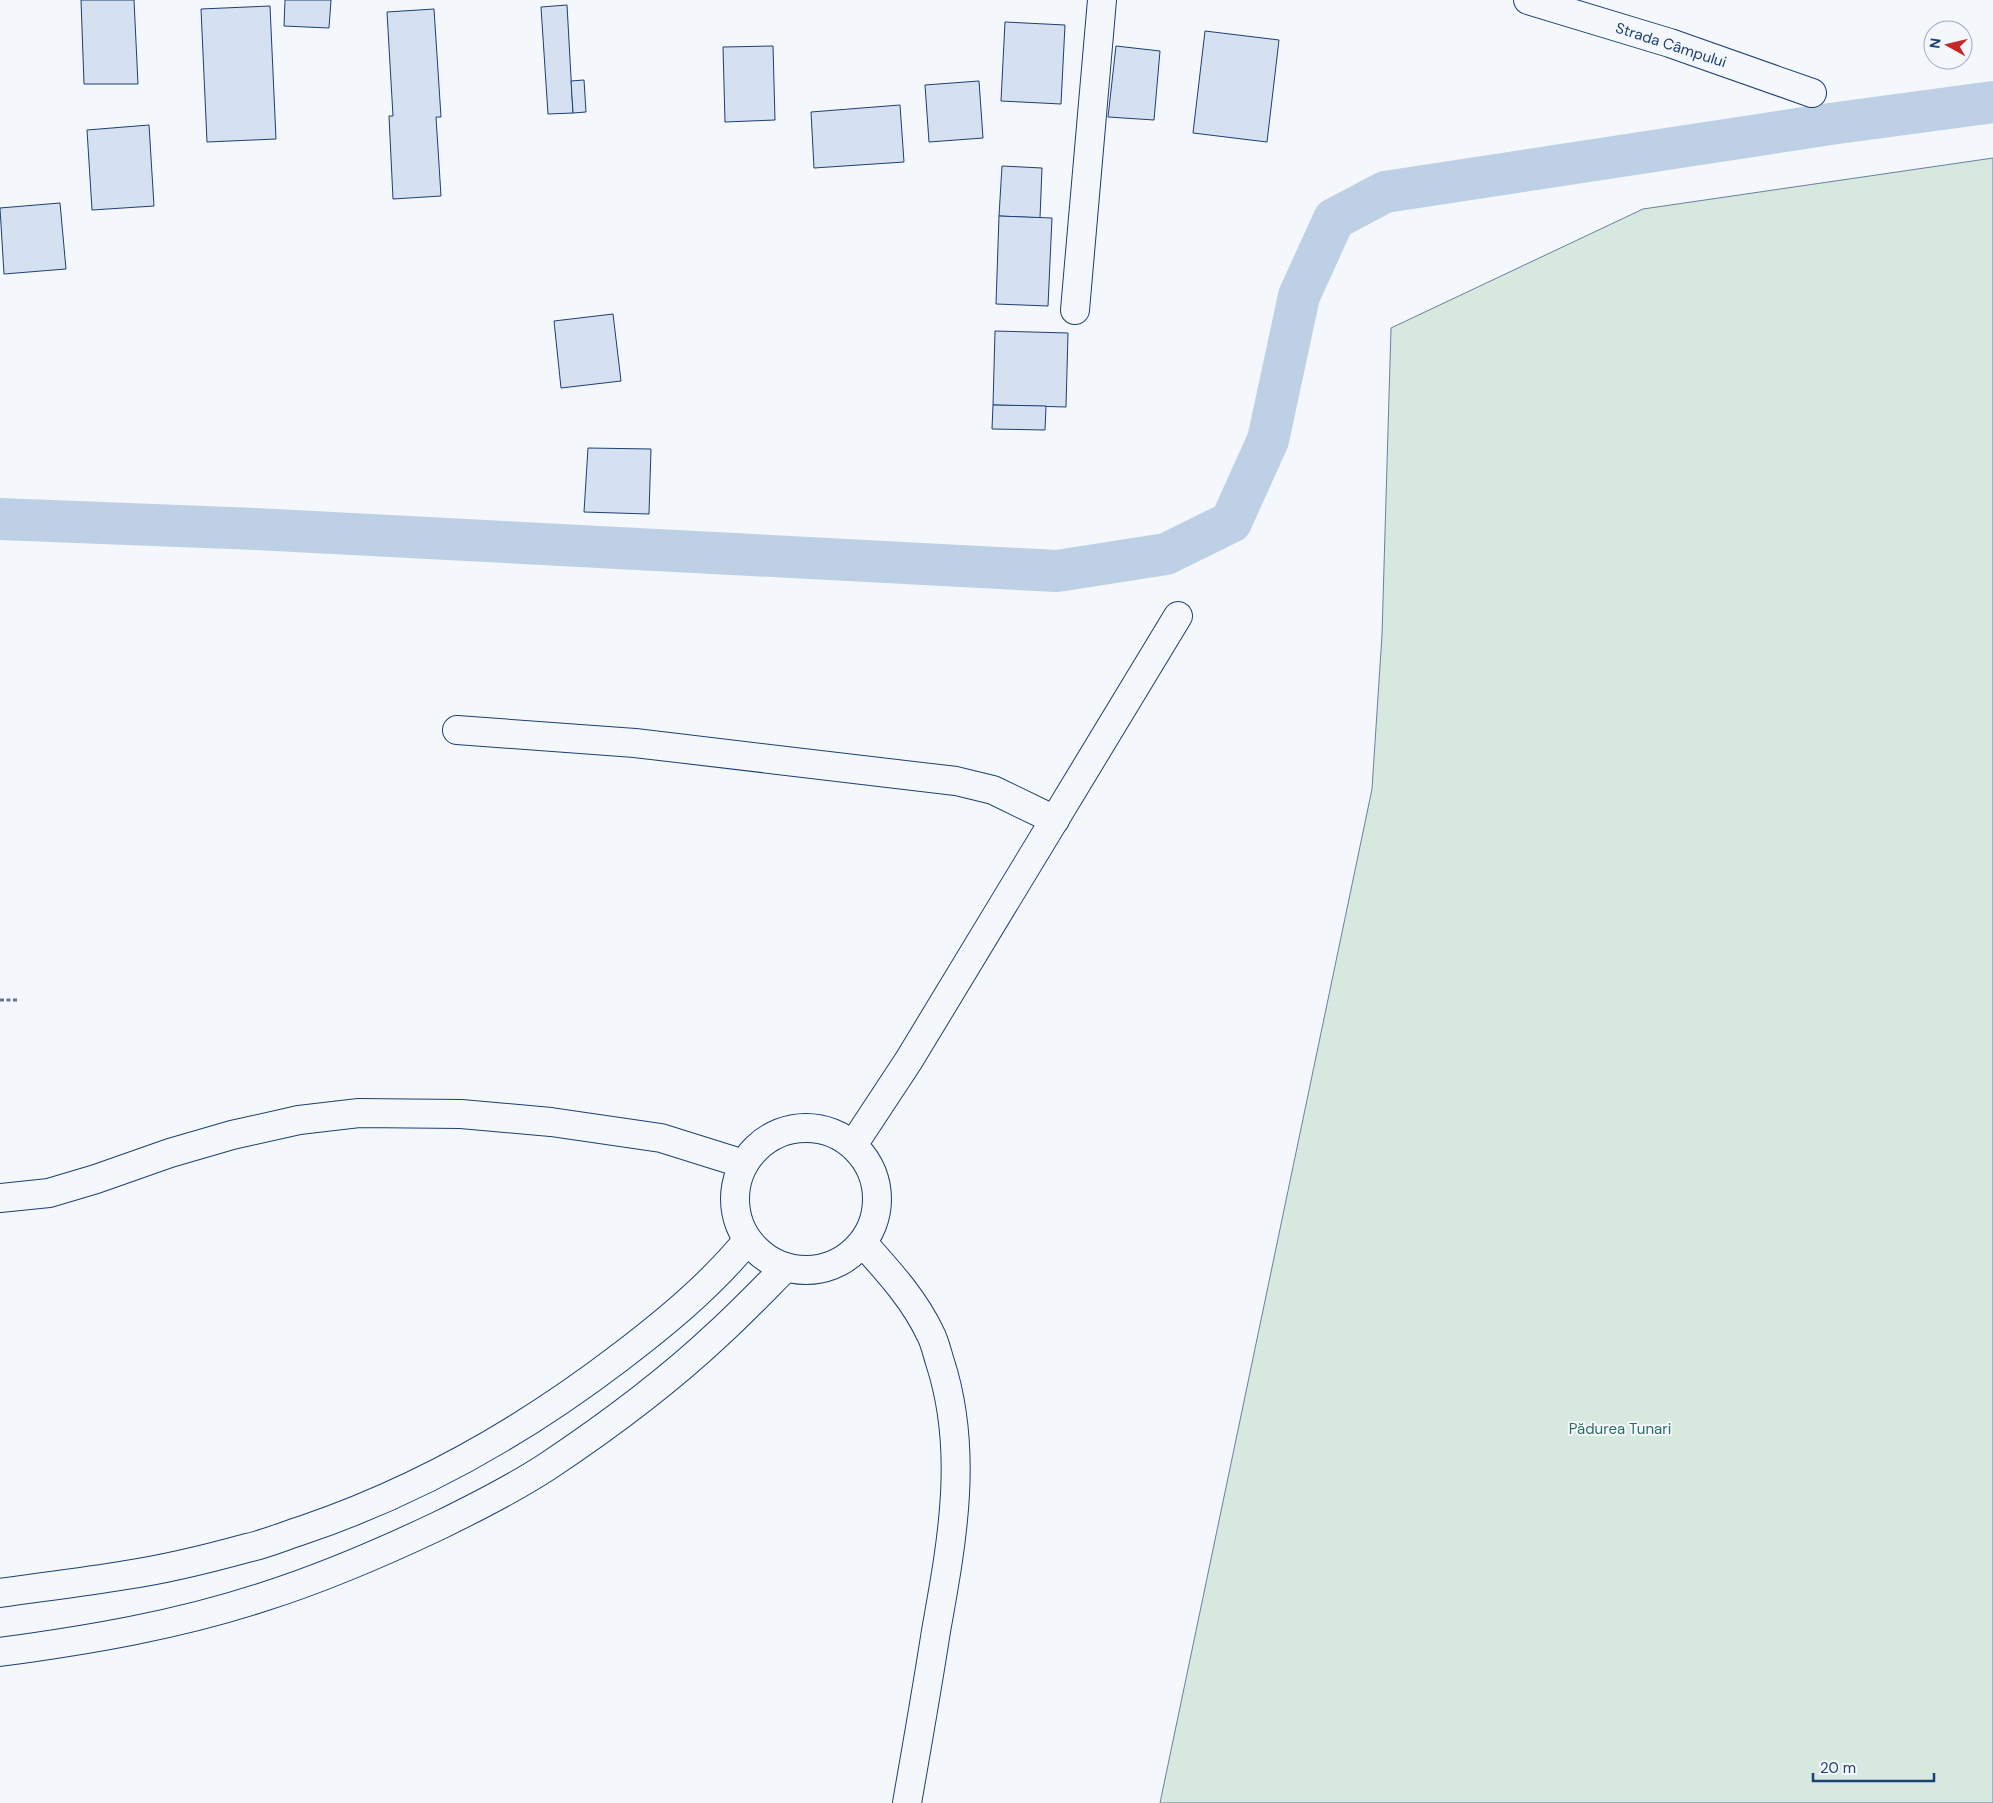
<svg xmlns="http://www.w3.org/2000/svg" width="1993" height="1803" viewBox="0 0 1993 1803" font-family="'DM Sans',sans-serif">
<rect width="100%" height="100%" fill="#f4f7fb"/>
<path fill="#d7e8df" stroke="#687fa3" d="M1993,158V1803H1160L1372,789L1382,635L1391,328L1643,209Z"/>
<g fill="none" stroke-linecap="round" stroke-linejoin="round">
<path stroke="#bed0e5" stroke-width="42" d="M0,519L256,529L1057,571L1166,554L1231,522L1268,440L1299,296L1334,219L1385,192L1830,124L1993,102"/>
</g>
<g fill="#d5e0f0" stroke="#1d3f73">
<path d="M81,0H134L138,84H84Z"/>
<path d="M285,0H331L329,28L284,26Z"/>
<path d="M567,5L573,113L548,114L541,7Z"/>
<path d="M270,6L276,139L207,142L201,9Z"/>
<path d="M434,9L441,117H436L441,196L393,199L389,116H393L387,12Z"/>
<path d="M1005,22L1065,25L1061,104L1001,101Z"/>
<path d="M1205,31L1279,40L1267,142L1193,133Z"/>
<path d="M773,46L775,120L725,122L723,47Z"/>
<path d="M1116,46L1160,51L1154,120L1108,117Z"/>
<path d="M584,80L586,112L573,113L571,81Z"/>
<path d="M979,81L983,138L929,142L925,85Z"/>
<path d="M900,105L904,162L814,168L811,112Z"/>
<path d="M149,125L154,206L92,210L87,130Z"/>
<path d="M1002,166L1042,168L1040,218L999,216Z"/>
<path d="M60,203L66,269L4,274L0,208Z"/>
<path d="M999,216L1052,218L1048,306L996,304Z"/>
<path d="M613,314L621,381L561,388L554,321Z"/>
<path d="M995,331L1068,333L1066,407L993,405Z"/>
<path d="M993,405L1046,406L1045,430L992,429Z"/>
<path d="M588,448L651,449L649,514L584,512Z"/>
</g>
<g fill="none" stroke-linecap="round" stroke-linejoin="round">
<defs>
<g id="minor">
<path d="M1528,0L1670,43L1812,93"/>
<path d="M1075,310L1102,0"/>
<path d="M457,730L635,743L956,781L993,790L1055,820"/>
<circle cx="806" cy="1199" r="71"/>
<path d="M853,1145L909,1060L1178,616"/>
<path d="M0,1198L49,1193L96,1179L170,1153L232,1135L299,1120L359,1113L461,1114L551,1122L661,1138L744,1164"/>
<path d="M863,1243C888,1271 914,1299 930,1333C935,1342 937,1353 940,1362C969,1451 952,1542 936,1631C927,1689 917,1746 907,1803"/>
<path d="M0,1593C42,1587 84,1582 126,1575C167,1569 207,1559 247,1548C266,1544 284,1536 303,1530C418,1491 522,1432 619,1358C665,1323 710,1286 747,1241"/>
<path d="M0,1652C89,1640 178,1625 263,1597C323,1578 381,1553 438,1526C475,1508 513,1489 548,1466C605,1428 668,1381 718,1334C741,1313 763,1290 785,1268"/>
</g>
</defs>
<use href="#minor" stroke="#1d3f73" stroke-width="30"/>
<path stroke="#5e769c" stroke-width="3" stroke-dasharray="4 2.5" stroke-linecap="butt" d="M0,1000H18"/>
<use href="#minor" stroke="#f4f7fb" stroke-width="28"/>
</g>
<g text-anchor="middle" stroke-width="4" stroke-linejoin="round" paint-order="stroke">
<g font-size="15" fill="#1d3f73" stroke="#f4f7fb">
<text transform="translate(1671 45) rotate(18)" y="5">Strada Câmpului</text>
</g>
<g font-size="15" fill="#2c6c60" stroke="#f4f7fb">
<text x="1620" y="1434">Pădurea Tunari</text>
</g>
</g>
<g transform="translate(1948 45) rotate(278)"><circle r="24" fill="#f4f7fb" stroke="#9eadc5"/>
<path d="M0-4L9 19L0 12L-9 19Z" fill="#c62828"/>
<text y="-8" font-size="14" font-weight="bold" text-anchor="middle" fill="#1d3f73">N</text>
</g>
<path d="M1813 1773v8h121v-8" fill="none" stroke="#1d3f73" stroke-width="2.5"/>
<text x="1820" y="1773" font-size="15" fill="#1d3f73" stroke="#f4f7fb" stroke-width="4" paint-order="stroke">20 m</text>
</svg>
